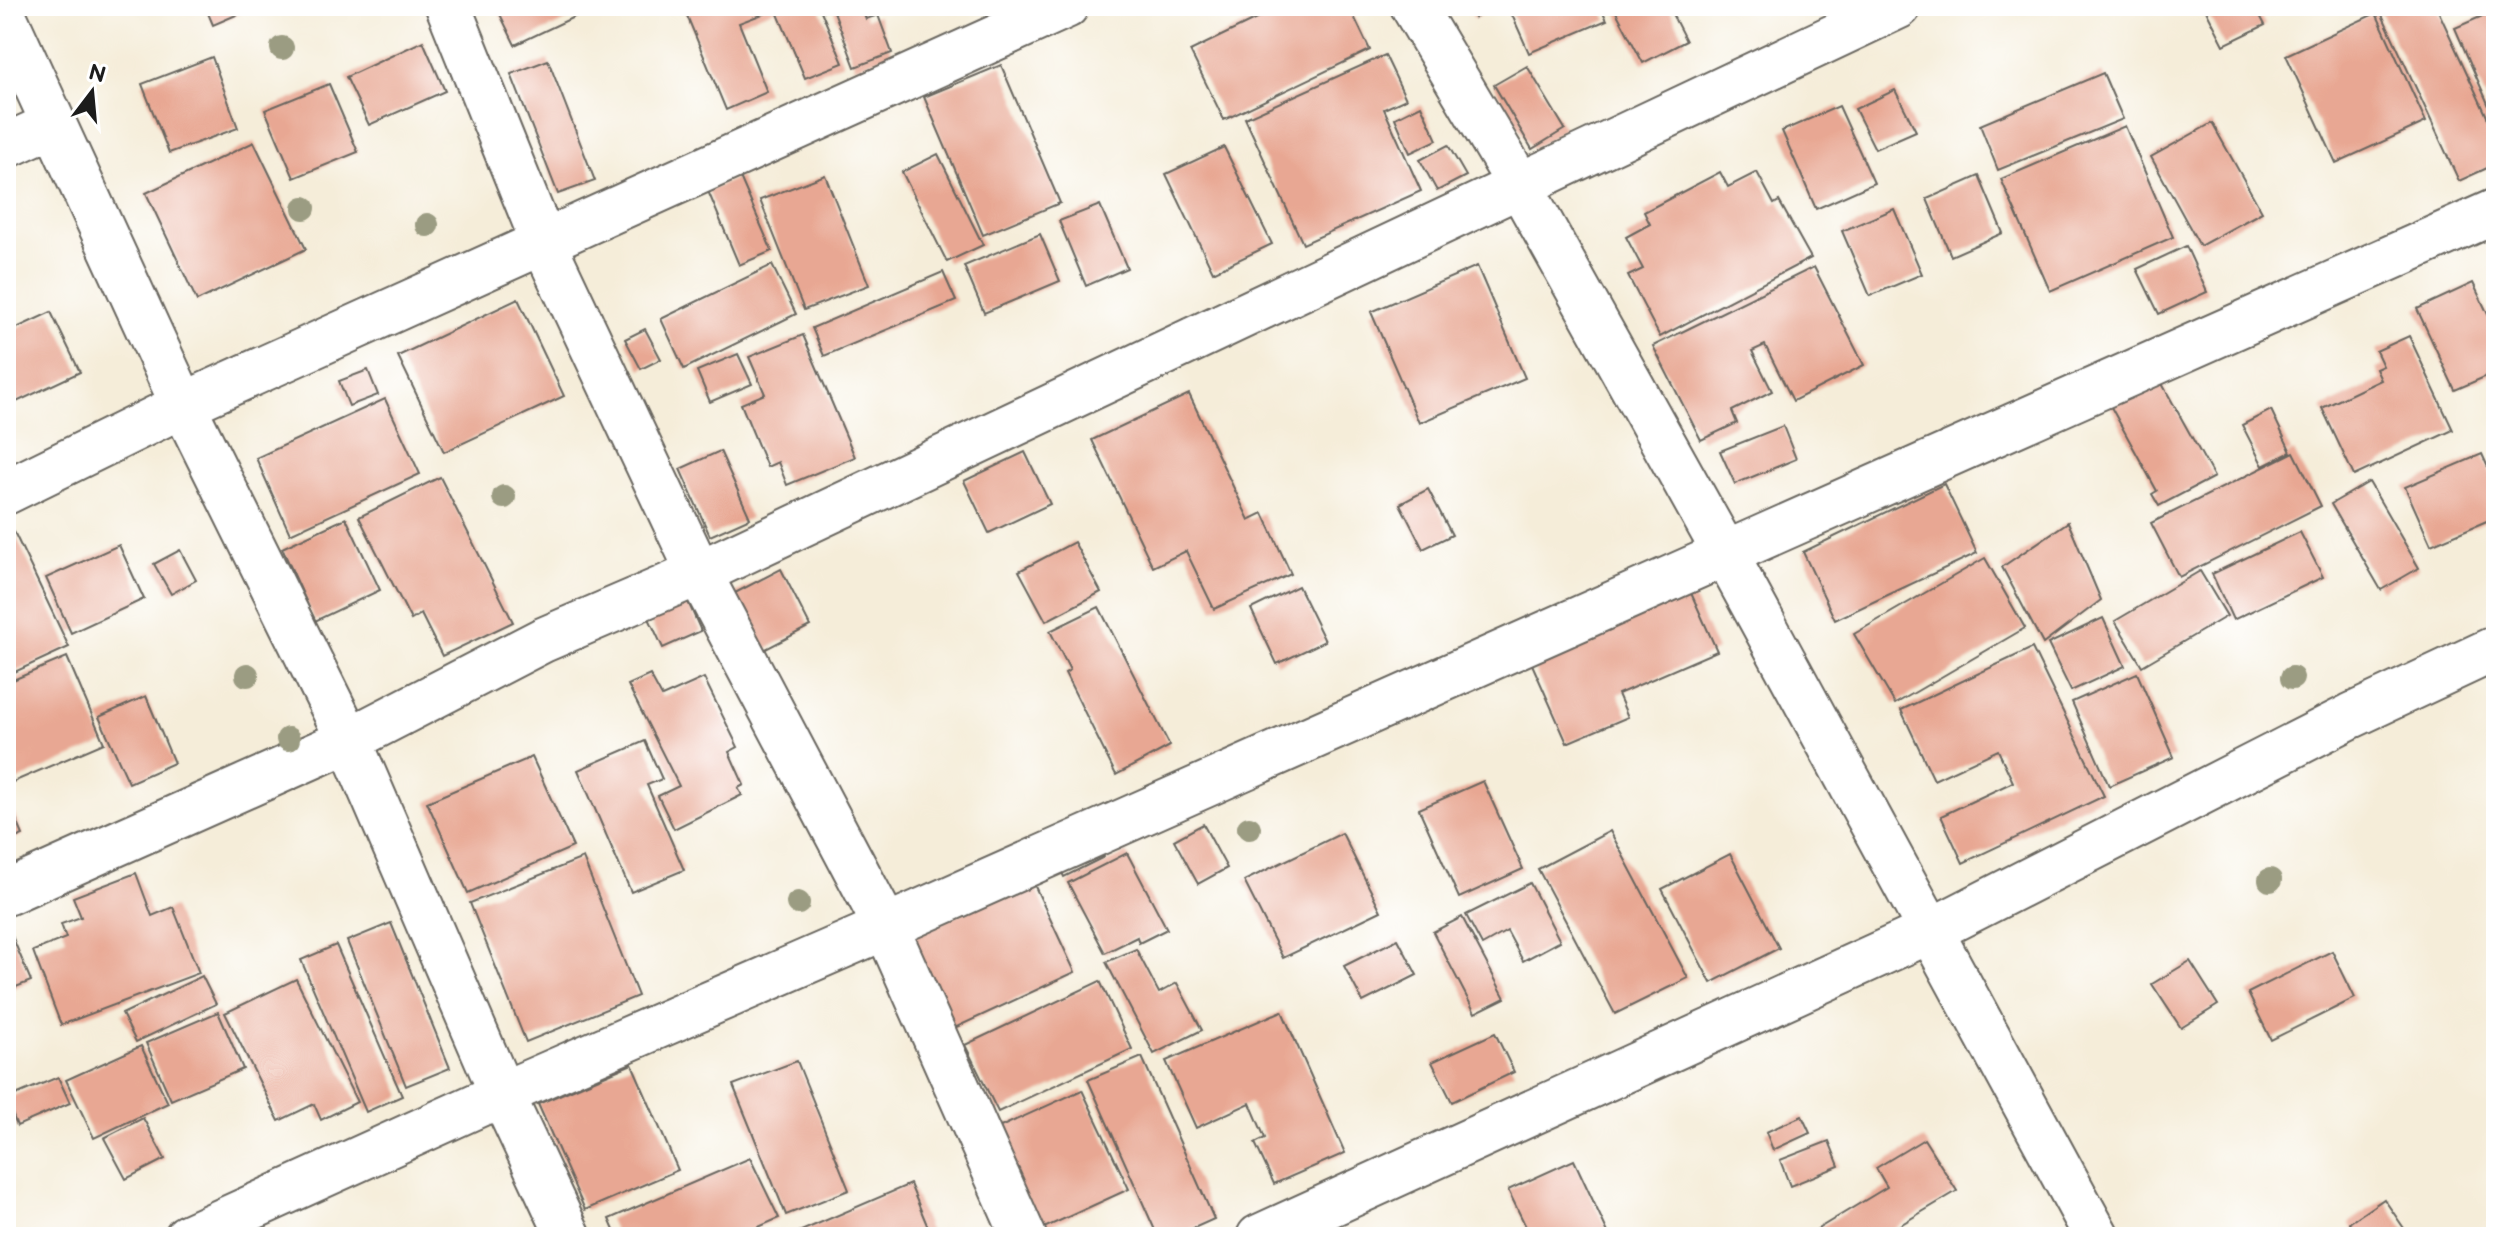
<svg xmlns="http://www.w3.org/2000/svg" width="2502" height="1243" viewBox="0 0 2502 1243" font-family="'Balsamiq Sans',sans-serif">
<rect width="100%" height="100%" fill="#fff"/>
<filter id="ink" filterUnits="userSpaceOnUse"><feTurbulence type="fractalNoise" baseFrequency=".0125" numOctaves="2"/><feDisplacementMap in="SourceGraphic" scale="16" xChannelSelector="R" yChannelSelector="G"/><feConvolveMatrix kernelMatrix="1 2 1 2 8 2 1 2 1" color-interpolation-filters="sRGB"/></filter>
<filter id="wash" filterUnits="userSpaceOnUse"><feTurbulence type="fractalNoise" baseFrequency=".006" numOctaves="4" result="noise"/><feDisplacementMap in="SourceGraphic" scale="32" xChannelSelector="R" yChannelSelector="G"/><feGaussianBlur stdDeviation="1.8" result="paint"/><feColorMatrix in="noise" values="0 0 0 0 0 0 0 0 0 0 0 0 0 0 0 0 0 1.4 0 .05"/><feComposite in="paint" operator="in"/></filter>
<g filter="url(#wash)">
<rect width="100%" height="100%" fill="#f5edd9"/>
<g id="blocks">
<g fill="#e8a793">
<path d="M205,6H257L213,25Z"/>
<path d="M496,6H597L515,45Z"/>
<path d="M683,6H819L843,63L805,78L776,9L739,23L767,92L726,110Z"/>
<path d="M832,6H861L866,19L878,15L892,53L855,67Z"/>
<path d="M1273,6H1349L1370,50L1224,120L1190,51L1275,10Z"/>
<path d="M1468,6H1495L1474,18Z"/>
<path d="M1508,6H1600L1607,20L1529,53Z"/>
<path d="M1613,6H1668L1686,41L1643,63Z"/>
<path d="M2204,6H2255L2265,25L2224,45Z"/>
<path d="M2378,6H2436L2496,136V164L2459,181Z"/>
<path d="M2496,10V122L2455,28Z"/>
<path d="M2376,13L2426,122L2336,163L2286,55Z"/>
<path d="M423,41L445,91L369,125L346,77Z"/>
<path d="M1385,55L1406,99L1384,109L1421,191L1303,244L1245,118Z"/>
<path d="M212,57L238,128L169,153L142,84Z"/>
<path d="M548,60L595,181L558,194L511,74Z"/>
<path d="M1001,65L1060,203L983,235L924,97Z"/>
<path d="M1527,66L1565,129L1532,149L1494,85Z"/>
<path d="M2103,73L2123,119L1998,170L1980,125Z"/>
<path d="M329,84L358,152L294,178L265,110Z"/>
<path d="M1895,90L1916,131L1875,149L1855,109Z"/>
<path d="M1421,105L1437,140L1410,153L1395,118Z"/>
<path d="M1839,106L1874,183L1816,209L1782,131Z"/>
<path d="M2212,123L2262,212L2200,246L2151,157Z"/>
<path d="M2125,126L2173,237L2050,291L2001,179Z"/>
<path d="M254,142L306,249L197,301L146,193Z"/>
<path d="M1448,145L1466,176L1437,191L1420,160Z"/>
<path d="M1224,147L1272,244L1213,272L1166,174Z"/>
<path d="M938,154L983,245L947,262L902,172Z"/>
<path d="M1720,172L1728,187L1757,172L1774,204L1779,201L1811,258L1660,337L1628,276L1643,269L1626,237L1650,224L1644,212Z"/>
<path d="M825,175L869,285L804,310L760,200Z"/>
<path d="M1979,176L2003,233L1951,256L1927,199Z"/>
<path d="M740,177L772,251L739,265L708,191Z"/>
<path d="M1100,205L1127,268L1086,286L1059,221Z"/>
<path d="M1894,209L1922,274L1870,296L1842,231Z"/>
<path d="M1040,234L1060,281L984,313L964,266Z"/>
<path d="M2186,246L2207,292L2159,314L2137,269Z"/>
<path d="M772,265L796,314L684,369L661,319Z"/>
<path d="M1477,266L1525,378L1419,423L1371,312Z"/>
<path d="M1814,267L1864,365L1793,401L1765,345L1752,351L1772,391L1732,411L1737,423L1701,440L1653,346Z"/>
<path d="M943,272L956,301L824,356L812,328Z"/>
<path d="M2473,283L2493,325L2496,323V372L2455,390L2417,309Z"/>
<path d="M518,299L564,396L444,452L398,356Z"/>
<path d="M51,312L80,372L6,407V333Z"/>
<path d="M645,329L661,359L641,369L625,339Z"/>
<path d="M803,335L855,457L787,485L778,462L767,467L741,404L765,394L749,357Z"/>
<path d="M2409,336L2453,430L2354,476L2322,408L2381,380L2376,369L2383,366L2376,351Z"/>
<path d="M738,354L752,384L710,402L697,371Z"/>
<path d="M368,370L378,395L349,406L339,381Z"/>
<path d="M2155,371L2214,477L2159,506L2152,494L2157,491L2106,398Z"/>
<path d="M1189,394L1249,520L1263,513L1291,574L1214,609L1186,551L1153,567L1092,440Z"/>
<path d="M385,399L420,474L290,534L256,458Z"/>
<path d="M2271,410L2291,452L2263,466L2242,425Z"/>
<path d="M1783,426L1796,459L1735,484L1720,451Z"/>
<path d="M720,451L750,518L710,536L680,469Z"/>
<path d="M1025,452L1050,504L989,533L964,481Z"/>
<path d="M2294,452L2321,506L2179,577L2151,523Z"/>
<path d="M2482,454L2496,485V517L2431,545L2405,487Z"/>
<path d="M440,477L513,622L442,656L421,614L411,620L359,517Z"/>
<path d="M2369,482L2419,568L2381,590L2331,504Z"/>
<path d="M1944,484L1977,553L1835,620L1803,552Z"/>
<path d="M1428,489L1452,535L1423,549L1400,504Z"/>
<path d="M6,515L69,647L6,676Z"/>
<path d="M346,518L380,590L315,621L282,548Z"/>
<path d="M2068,522L2101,600L2043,644L2002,567Z"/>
<path d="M2300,532L2323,577L2233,620L2212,574Z"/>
<path d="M1074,542L1101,592L1046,621L1019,571Z"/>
<path d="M119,545L144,599L71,633L46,578Z"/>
<path d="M180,550L196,580L171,594L154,564Z"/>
<path d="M1985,558L2025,628L1895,704L1854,634Z"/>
<path d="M781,569L810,626L764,650L735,593Z"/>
<path d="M2200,571L2227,616L2142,666L2115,621Z"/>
<path d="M1298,586L1325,641L1277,664L1251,609Z"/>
<path d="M1691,593L1717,651L1618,694L1628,717L1567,743L1531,662Z"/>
<path d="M685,595L701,631L663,648L647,614Z"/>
<path d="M1099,607L1170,746L1116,775L1065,673L1070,670L1050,631Z"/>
<path d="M2103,618L2125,666L2071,691L2048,644Z"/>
<path d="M2032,648L2104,796L1963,863L1941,816L2013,782L1998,750L1934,780L1901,710Z"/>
<path d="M67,657L104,743L6,785V683Z"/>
<path d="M2137,673L2174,757L2109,786L2072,702Z"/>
<path d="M650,675L662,697L704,678L738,747L729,752L744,785L738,788L742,795L674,829L658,796L679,786L628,685Z"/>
<path d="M146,696L174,763L129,783L99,717Z"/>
<path d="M645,741L662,779L647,785L684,870L631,892L578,770Z"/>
<path d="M532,757L573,847L468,893L427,802Z"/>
<path d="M1483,781L1523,869L1459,898L1419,809Z"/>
<path d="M6,795L23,835L6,842Z"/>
<path d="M1203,824L1227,868L1198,884L1174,840Z"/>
<path d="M1610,831L1688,978L1615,1014L1538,869Z"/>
<path d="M1342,833L1381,911L1283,958L1244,881Z"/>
<path d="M1094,839L1104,857L1064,877L1055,859Z"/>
<path d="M1127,853L1167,929L1139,943L1137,937L1105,953L1068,883Z"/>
<path d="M1730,854L1779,948L1711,983L1662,889Z"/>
<path d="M583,858L638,996L526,1042L470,903Z"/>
<path d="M136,873L152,916L173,907L199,973L61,1025L33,951L66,938L61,924L81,917L73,897Z"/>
<path d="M1032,880L1075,972L948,1031L905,939Z"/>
<path d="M1530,883L1560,941L1523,961L1507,931L1482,945L1466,915Z"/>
<path d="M1462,917L1505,998L1475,1013L1433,932Z"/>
<path d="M6,922L31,981L6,991Z"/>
<path d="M391,923L450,1068L406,1086L347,941Z"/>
<path d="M1398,939L1417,975L1363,1002L1344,966Z"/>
<path d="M336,945L402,1096L366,1112L301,960Z"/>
<path d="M1136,949L1159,993L1177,983L1202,1030L1154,1054L1106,962Z"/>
<path d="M2332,951L2355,998L2271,1040L2248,993Z"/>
<path d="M2190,961L2218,1005L2181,1028L2152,984Z"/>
<path d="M202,976L216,1004L136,1042L122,1014Z"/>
<path d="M296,979L357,1102L321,1120L314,1104L279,1121L225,1013Z"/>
<path d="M1100,981L1132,1049L998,1112L965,1045Z"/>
<path d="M1282,1011L1345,1153L1274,1184L1255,1143L1265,1138L1250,1103L1196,1128L1166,1061Z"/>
<path d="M218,1012L243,1069L171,1100L146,1043Z"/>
<path d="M1495,1033L1514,1072L1452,1102L1432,1062Z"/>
<path d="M141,1046L168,1103L94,1138L66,1080Z"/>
<path d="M1142,1057L1214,1219L1174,1237H1158L1088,1080Z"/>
<path d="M797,1061L849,1190L786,1215L733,1085Z"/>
<path d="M632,1064L678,1170L585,1210L538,1104Z"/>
<path d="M58,1077L70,1103L17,1126L6,1099Z"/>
<path d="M1082,1090L1129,1189L1031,1234L985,1134Z"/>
<path d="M1802,1116L1810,1133L1773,1150L1766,1132Z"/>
<path d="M143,1118L165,1159L126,1179L104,1138Z"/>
<path d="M1924,1139L1957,1191L1880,1237H1814L1811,1233L1887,1187L1876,1168Z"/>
<path d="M1829,1141L1839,1166L1790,1186L1780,1160Z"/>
<path d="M750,1158L779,1218L736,1237H617L609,1219Z"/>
<path d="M1574,1160L1610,1237H1531L1508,1190Z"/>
<path d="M910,1184L932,1237H795L794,1234Z"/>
<path d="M2384,1199L2410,1237H2358L2349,1223Z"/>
</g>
</g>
</g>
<g filter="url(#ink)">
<use href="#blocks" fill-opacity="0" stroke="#68655e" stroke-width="2"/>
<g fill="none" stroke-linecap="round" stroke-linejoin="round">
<defs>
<g id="minor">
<path d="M448,6L544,244L699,573L886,927L1024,1237"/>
<path d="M1413,6L1519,184L1725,553L2097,1237"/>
<path d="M6,20L183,405L349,740L502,1094L569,1237"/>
<path d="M6,146L52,125"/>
<path d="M6,492L183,405L1066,6"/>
<path d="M6,893L349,740L543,640L699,573L1899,6"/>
<path d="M187,1237L502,1094L886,927L2496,211"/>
<path d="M1259,1237L1930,931L2351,716L2496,648"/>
</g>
</defs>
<use href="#minor" stroke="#68655e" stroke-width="48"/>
<use href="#minor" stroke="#fff" stroke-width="44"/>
</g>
<g fill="#9b9c82">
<circle cx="282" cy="48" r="12"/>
<circle cx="304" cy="208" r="12"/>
<circle cx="427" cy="225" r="12"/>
<circle cx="504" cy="497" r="12"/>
<circle cx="247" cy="675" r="12"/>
<circle cx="2292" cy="678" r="12"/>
<circle cx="288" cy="739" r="12"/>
<circle cx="1249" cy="828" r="12"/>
<circle cx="2270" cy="880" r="12"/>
<circle cx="798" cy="903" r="12"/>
</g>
</g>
<rect width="2502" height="1243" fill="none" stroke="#fff" stroke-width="32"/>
<g transform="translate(92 92) rotate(16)" stroke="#ffffff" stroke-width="6" paint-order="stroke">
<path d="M0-6L14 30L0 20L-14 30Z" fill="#1c1c1c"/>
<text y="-12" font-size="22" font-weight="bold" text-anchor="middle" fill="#1c1c1c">N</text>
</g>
</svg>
